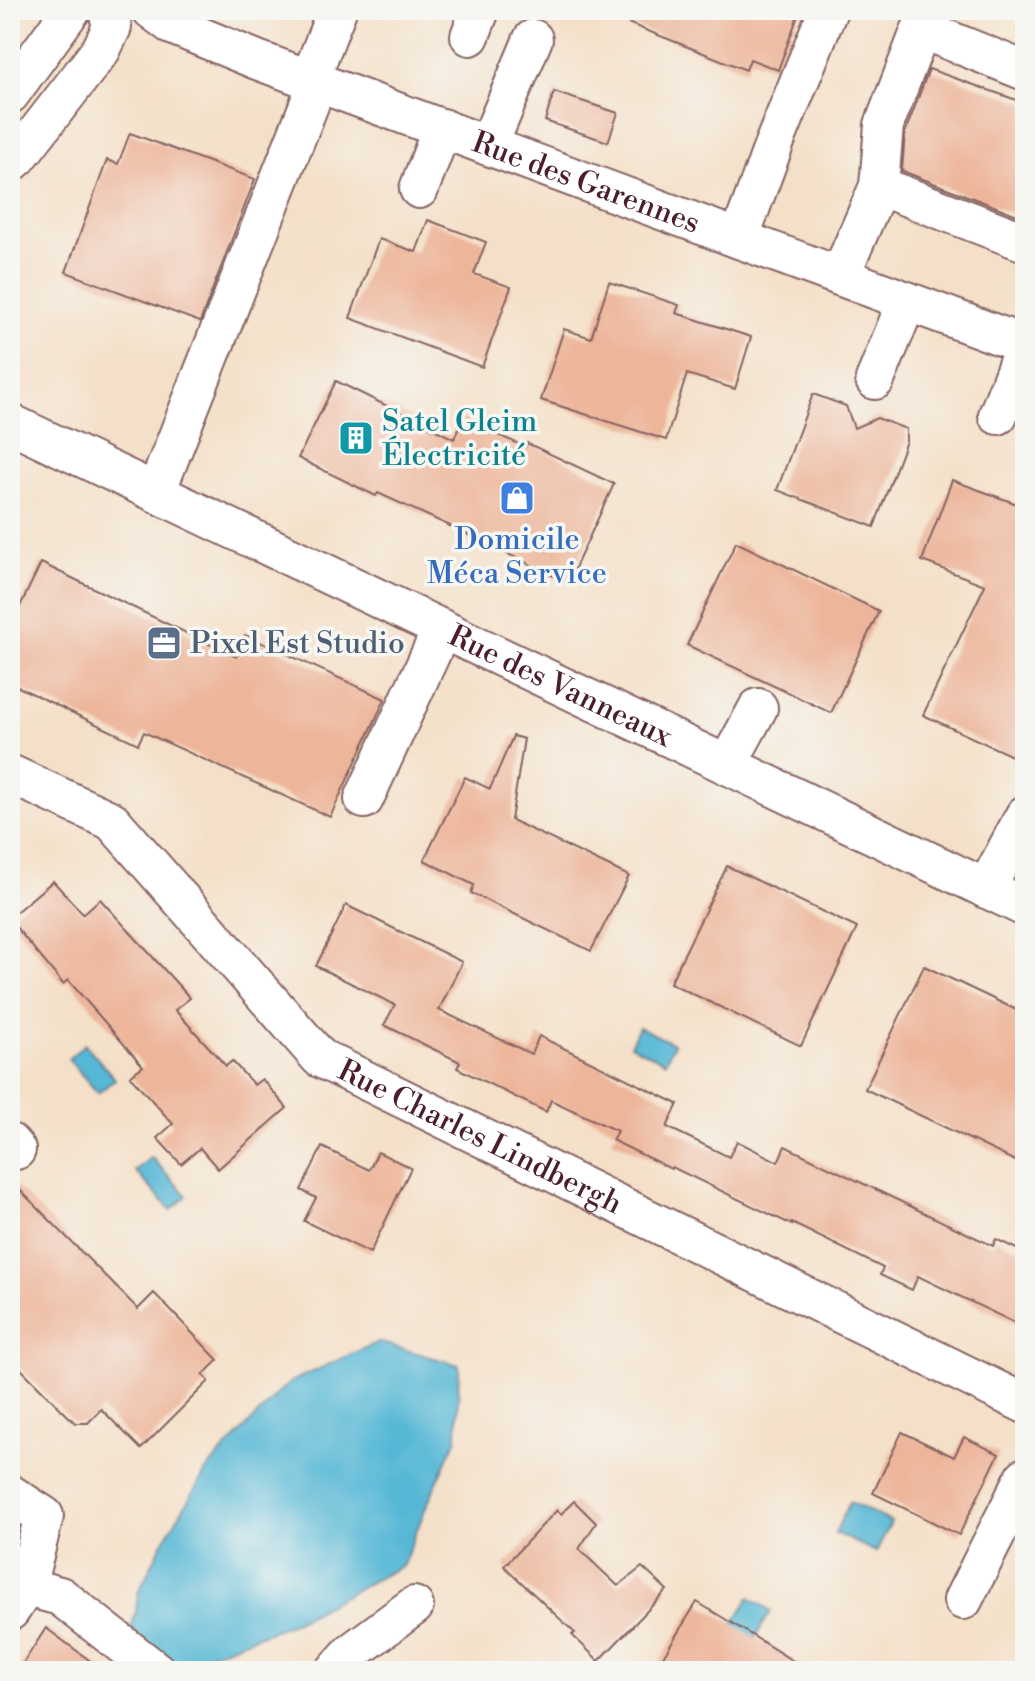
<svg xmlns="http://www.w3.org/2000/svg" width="1035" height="1681" viewBox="0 0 1035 1681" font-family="'Libre Bodoni',serif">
<rect width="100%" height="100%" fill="#f6f6f2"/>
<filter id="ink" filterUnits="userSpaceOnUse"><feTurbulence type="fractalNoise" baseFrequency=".0125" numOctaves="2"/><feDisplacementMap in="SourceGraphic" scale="16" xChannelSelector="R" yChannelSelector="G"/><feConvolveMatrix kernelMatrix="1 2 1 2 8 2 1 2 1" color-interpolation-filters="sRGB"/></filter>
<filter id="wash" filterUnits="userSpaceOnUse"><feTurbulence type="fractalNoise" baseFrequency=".006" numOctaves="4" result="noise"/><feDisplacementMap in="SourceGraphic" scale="32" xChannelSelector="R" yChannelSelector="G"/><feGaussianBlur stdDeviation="1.8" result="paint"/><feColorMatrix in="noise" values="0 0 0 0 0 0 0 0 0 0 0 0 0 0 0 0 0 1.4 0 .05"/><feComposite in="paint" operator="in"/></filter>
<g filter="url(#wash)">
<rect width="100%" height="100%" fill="#f4e0c8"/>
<g fill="#56b8d5" stroke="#506c80" stroke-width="2">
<path d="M639,1027L674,1044L665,1062L630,1045Z"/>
<path d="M85,1044L115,1079L98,1093L68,1059Z"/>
<path d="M151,1157L187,1196L171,1210L135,1171Z"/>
<path d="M378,1342L459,1365L457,1438L426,1507L403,1565L290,1624L173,1667L130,1633L136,1611L138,1593L163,1542L208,1468L282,1389L292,1381Z"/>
<path d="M850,1502L891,1522L876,1552L835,1533Z"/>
<path d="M750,1597L771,1611L743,1658L720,1645Z"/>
</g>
<g id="blocks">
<g fill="#edb59a">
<path d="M600,10H800L778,70L750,59L746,70L600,12Z"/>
<path d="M929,69L1025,103V218L902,171L905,133Z"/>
<path d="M554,92L618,113L608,142L545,121Z"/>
<path d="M130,133L255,179L200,322L66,272L107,160L118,164Z"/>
<path d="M428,220L486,242L474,274L511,287L482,367L350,318L379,239L416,252Z"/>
<path d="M609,282L679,305L676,313L751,337L735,389L687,374L666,440L541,400L564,329L591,338Z"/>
<path d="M336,381L454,439L463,419L525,447L527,443L614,484L568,583L450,526L378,493L376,496L298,458Z"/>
<path d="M813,394L846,406L854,428L877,418L906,429V441L874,527L777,490Z"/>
<path d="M952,480L1025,507V762L923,715L985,585L922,561Z"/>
<path d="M736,542L879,611L831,713L687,645Z"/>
<path d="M41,563L236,657L245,635L385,699L330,817L144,732L138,744L10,683V627Z"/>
<path d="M513,736L524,739L511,820L629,876L591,951L471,893L474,885L424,860L465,777L490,789Z"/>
<path d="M727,866L857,928L801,1046L670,983Z"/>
<path d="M53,881L83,914L100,899L190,998L175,1010L226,1066L232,1061L254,1085L262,1079L287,1108L218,1169L200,1148L181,1164L157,1138L173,1124L130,1076L143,1066L68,980L63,984L10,920V917Z"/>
<path d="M346,905L462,962L439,1010L531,1054L539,1036L678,1104L667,1127L729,1157L737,1141L778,1162L785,1146L993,1246L996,1239L1025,1253V1328L918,1276L912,1290L880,1275L883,1268L792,1223V1225L672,1167L671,1169L612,1140L617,1131L551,1100L546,1112L457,1068L460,1062L384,1025L395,1005L316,966Z"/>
<path d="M924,966L1025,1014V1141L1015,1161L865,1089Z"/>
<path d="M322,1147L369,1170L378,1152L411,1168L370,1253L304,1221L316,1198L301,1190Z"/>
<path d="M10,1180L138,1309L154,1293L218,1360L203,1375L209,1381L141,1449L101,1409L88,1423H75L10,1358Z"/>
<path d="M902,1432L954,1457L964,1437L999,1454L959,1535L873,1493Z"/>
<path d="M574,1501L596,1523L579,1549L618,1586L642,1567L667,1590L599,1661L572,1635L575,1633L504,1566L557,1510L561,1514Z"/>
<path d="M697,1602L745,1631L809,1671H654Z"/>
<path d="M46,1628L104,1671H18Z"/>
</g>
</g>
</g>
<g filter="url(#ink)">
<use href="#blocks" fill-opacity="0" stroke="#866362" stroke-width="2"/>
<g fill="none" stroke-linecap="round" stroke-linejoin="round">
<defs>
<g id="minor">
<path id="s1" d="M152,10L172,25L257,60L1025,345"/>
<path d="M470,36L480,10"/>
<path d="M310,79L337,10"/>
<path d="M10,94L71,10"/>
<path d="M488,146L533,39"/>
<path d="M10,164L18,157L101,50L112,27L108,10"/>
<path d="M879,186L1025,242"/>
<path d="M419,189L442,128"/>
<path d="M739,239L776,139L828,10"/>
<path d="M840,276L879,186L884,125L921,29L1025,71"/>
<path d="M875,380L907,301"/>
<path d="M998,415L1025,345"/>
<path id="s2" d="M10,423L1025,907"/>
<path d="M156,492L318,82"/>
<path d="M727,765L758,708"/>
<path id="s3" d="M10,774L112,821L320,1058L1025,1404"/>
<path d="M364,799L442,629"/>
<path d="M986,889L1025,815"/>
<path d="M10,1143L16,1150"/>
<path d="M10,1494L44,1516L26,1587L10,1611"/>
<path d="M26,1587L60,1596L156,1671"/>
<path d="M963,1600L1025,1477"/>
<path d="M335,1671L352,1652L414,1606"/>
</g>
</defs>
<use href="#minor" stroke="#866362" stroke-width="42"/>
<use href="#minor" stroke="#fff" stroke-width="38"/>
</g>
</g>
<defs>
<symbol id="building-square" viewBox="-11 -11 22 22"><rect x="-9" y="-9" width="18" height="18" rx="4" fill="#0f9aa8" stroke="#f6f6f2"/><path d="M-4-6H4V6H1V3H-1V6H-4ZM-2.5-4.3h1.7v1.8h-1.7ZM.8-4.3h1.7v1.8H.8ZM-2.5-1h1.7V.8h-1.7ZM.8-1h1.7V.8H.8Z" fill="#fff"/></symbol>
<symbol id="shop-square" viewBox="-11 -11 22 22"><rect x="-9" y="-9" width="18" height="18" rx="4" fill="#3f7fe0" stroke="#f6f6f2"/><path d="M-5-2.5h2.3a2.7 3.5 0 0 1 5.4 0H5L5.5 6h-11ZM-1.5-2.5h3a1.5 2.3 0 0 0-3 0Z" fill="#fff"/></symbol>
<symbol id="office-square" viewBox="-11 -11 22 22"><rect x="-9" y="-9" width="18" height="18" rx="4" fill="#5c6f8a" stroke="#f6f6f2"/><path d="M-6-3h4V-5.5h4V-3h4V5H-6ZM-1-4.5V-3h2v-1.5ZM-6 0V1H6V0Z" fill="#fff"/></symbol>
</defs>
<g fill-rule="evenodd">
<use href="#building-square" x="336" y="418" width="40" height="40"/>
<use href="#shop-square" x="497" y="478" width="40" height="40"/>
<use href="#office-square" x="144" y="623" width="40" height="40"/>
</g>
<g text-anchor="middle" stroke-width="7" stroke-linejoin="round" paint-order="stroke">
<g font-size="30" fill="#4a1f2b" stroke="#f6f6f2">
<text dy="10" stroke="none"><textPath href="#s1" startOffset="468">Rue des Garennes</textPath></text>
<text dy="10" stroke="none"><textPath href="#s2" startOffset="610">Rue des Vanneaux</textPath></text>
<text dy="10" stroke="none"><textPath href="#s3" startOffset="606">Rue Charles Lindbergh</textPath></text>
</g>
<g font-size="30" fill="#0d838f" stroke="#f6f6f2" text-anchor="start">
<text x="382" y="431">Satel Gleim<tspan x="382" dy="34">Électricité</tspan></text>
</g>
<g font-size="30" fill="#366cbe" stroke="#f6f6f2">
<text x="517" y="549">Domicile<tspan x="517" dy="34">Méca Service</tspan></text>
</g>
<g font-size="30" fill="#4e5e75" stroke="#f6f6f2" text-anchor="start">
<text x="190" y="653">Pixel Est Studio</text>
</g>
</g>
<rect width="1035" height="1681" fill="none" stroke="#f6f6f2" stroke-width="40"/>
</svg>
